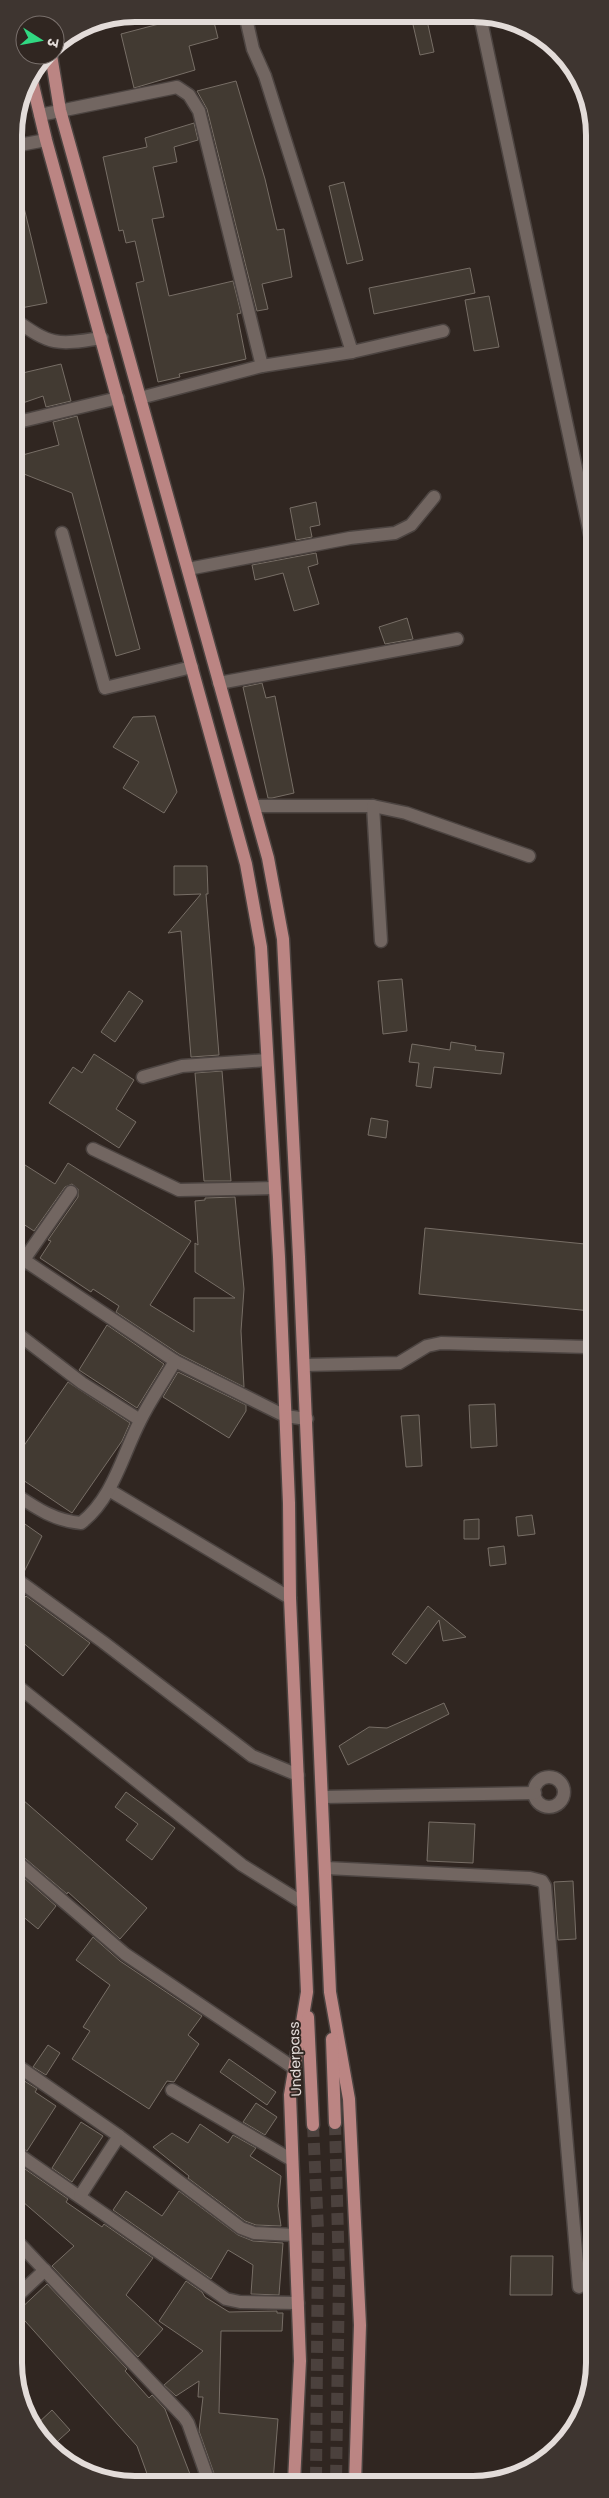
<svg xmlns="http://www.w3.org/2000/svg" width="609" height="2498" viewBox="0 0 609 2498" font-family="Poppins,'Noto Sans Devanagari',sans-serif">
<rect width="100%" height="100%" fill="#302621"/>
<g fill="#423a32" stroke="#776e66">
<path d="M197,14H212L218,38L189,46L195,70L134,88L121,34Z"/>
<path d="M411,16H426L434,52L420,55Z"/>
<path d="M236,81L265,179L277,230L284,229L292,277L262,284L268,309L257,311L207,109L197,91Z"/>
<path d="M194,123L198,140L174,147L177,162L153,167L164,217L152,219L169,296L233,281L241,313L237,314L246,359L179,374L180,377L158,382L136,283L144,281L135,241L126,243L123,230L119,231L103,157L147,147L145,138Z"/>
<path d="M344,182L363,260L347,264L329,186Z"/>
<path d="M21,195L47,303L21,308L14,272V196Z"/>
<path d="M470,268L475,293L374,314L369,288Z"/>
<path d="M489,296L499,347L474,351L465,300Z"/>
<path d="M61,364L71,401L46,407L43,396L14,406V375Z"/>
<path d="M77,416L140,649L116,656L72,493L24,474L19,456L59,445L53,422Z"/>
<path d="M316,502L320,525L310,527L312,537L296,540L290,508Z"/>
<path d="M316,553L318,564L308,567L319,604L294,611L283,573L255,580L252,565Z"/>
<path d="M407,618L413,639L385,644L379,627Z"/>
<path d="M262,683L266,698L275,696L294,793L272,798H268L243,687Z"/>
<path d="M155,716L177,792L164,813L123,788L139,762L113,747L133,717Z"/>
<path d="M174,866H207L208,894H206L219,1055L191,1057L181,931L168,933L201,894L174,895Z"/>
<path d="M402,979L407,1031L383,1034L378,981Z"/>
<path d="M129,991L143,1001L115,1042L101,1032Z"/>
<path d="M451,1042L476,1046L475,1050L504,1053L501,1074L434,1067L431,1088L416,1086L419,1063L409,1062L412,1044L450,1050Z"/>
<path d="M94,1054L134,1080L116,1109L136,1122L119,1148L49,1103L73,1067L82,1073Z"/>
<path d="M222,1071L231,1181H204L195,1073Z"/>
<path d="M371,1118L388,1121L386,1138L368,1135Z"/>
<path d="M14,1158L55,1184L68,1163L191,1241L150,1305L194,1332V1298H235L195,1272V1243L198,1245L195,1201L205,1200V1198L235,1197L244,1289L241,1331L244,1387L179,1354L116,1312L119,1306L93,1289L91,1292L40,1258L51,1241L48,1240L78,1197V1189L72,1184L65,1187L34,1231L14,1218Z"/>
<path d="M425,1228L595,1245V1275L591,1311L419,1294Z"/>
<path d="M107,1325L164,1364L137,1408L79,1370Z"/>
<path d="M178,1372L246,1405V1411L229,1438L163,1397Z"/>
<path d="M68,1382L130,1423L122,1441L72,1513L14,1474V1460Z"/>
<path d="M495,1404L497,1446L471,1448L469,1405Z"/>
<path d="M419,1415L422,1466L406,1467L401,1416Z"/>
<path d="M532,1515L535,1534L518,1536L516,1517Z"/>
<path d="M15,1517L42,1536L23,1574L15,1570Z"/>
<path d="M479,1519V1539H464V1520Z"/>
<path d="M504,1546L506,1564L490,1566L488,1548Z"/>
<path d="M26,1596L90,1643L63,1676L15,1636V1609Z"/>
<path d="M428,1606L466,1637L443,1641L439,1620L406,1664L392,1654Z"/>
<path d="M444,1703L449,1714L348,1765L339,1746L369,1727L387,1728Z"/>
<path d="M126,1792L175,1828L152,1860L126,1840L138,1824L115,1807Z"/>
<path d="M15,1793L147,1908L120,1939L68,1892L67,1894L20,1854L15,1852Z"/>
<path d="M429,1822L475,1824L473,1863L427,1861Z"/>
<path d="M15,1870L56,1906L38,1929L15,1910Z"/>
<path d="M573,1881L576,1939L558,1940L554,1882Z"/>
<path d="M93,1937L120,1961L202,2016L188,2035L199,2044L174,2082L167,2081L149,2109L72,2059L90,2031L83,2027L110,1985L76,1960Z"/>
<path d="M48,2045L60,2053L46,2075L33,2067Z"/>
<path d="M229,2059L276,2092L267,2105L220,2072Z"/>
<path d="M15,2075L37,2089L35,2092L56,2106L27,2151L15,2144Z"/>
<path d="M256,2103L277,2117L265,2135L243,2122Z"/>
<path d="M81,2122L103,2136L72,2182L52,2168Z"/>
<path d="M200,2124L228,2143L233,2135L256,2148L250,2156L281,2176L278,2206L281,2226L256,2225L245,2221L188,2178L189,2176L153,2147L172,2133L188,2143Z"/>
<path d="M15,2162L68,2199L66,2202L102,2227L104,2224L153,2258L126,2295L163,2329L138,2357L52,2266L74,2246L15,2195Z"/>
<path d="M126,2191L162,2216L179,2191L238,2235L253,2241L283,2243L279,2295L251,2294L253,2265L228,2250L211,2279L113,2210Z"/>
<path d="M511,2256H553L552,2295H510Z"/>
<path d="M186,2281L202,2292L205,2297L229,2312L277,2311V2313H283L282,2331H221L219,2413L278,2419L273,2482H217L199,2431L203,2397H198L199,2381L176,2396L164,2385L203,2351L159,2321Z"/>
<path d="M47,2284L127,2369L125,2371L149,2398L152,2395L165,2409L193,2482H150L137,2446L17,2312Z"/>
<path d="M52,2410L70,2430L50,2448L44,2443L36,2425Z"/>
</g>
<g fill="none" stroke-linecap="round" stroke-linejoin="round">
<g stroke="#4b413d" stroke-width="12" stroke-dasharray="12 6" stroke-linecap="butt">
<path d="M335,2123L339,2275L336,2483"/>
<path d="M313,2125L318,2230L316,2483"/>
</g>
<defs>
<g id="minor">
<path d="M245,14L253,49L265,76L352,352"/>
<path d="M480,16L594,553"/>
<path d="M40,115L177,87L189,95L199,111L262,366"/>
<path d="M14,146L46,140"/>
<path d="M14,319C52,346 56,345 102,338"/>
<path d="M140,398L262,366L352,352L443,331"/>
<path d="M14,423L118,398"/>
<path d="M62,533L105,688L192,667"/>
<path d="M188,569L350,538L395,533L411,525L434,497"/>
<path d="M219,683L457,639"/>
<path d="M254,806H373L406,813L529,856"/>
<path d="M373,806L381,941"/>
<path d="M143,1077L182,1066L267,1060"/>
<path d="M93,1149L179,1190L274,1188"/>
<path d="M24,1260L175,1361L285,1416L307,1419"/>
<path d="M14,1274L71,1192"/>
<path d="M14,1331L82,1383L140,1420"/>
<path d="M304,1365L399,1363L427,1346L441,1343L588,1347"/>
<path d="M109,1490L290,1598"/>
<path d="M15,1494C36,1508 55,1521 81,1523C113,1498 122,1456 140,1421C150,1400 164,1381 175,1361"/>
<path d="M15,1578L103,1642L252,1756L298,1775"/>
<path d="M15,1684L242,1865L303,1903"/>
<circle cx="549" cy="1792" r="15"/>
<path d="M323,1797L535,1793"/>
<path d="M15,1860L125,1954L294,2068"/>
<path d="M326,1868L530,1878L542,1881L545,1886L579,2287"/>
<path d="M15,2064L119,2136L241,2228L254,2233L295,2235"/>
<path d="M172,2090L292,2160"/>
<path d="M15,2152L226,2299L240,2302L298,2303"/>
<path d="M80,2196L119,2136"/>
<path d="M15,2239L184,2417L188,2423L209,2482"/>
<path d="M15,2298L45,2270"/>
</g>
<g id="major">
<path d="M51,55L60,110L268,858L283,939L299,1257L330,1992L349,2099L360,2325L355,2483"/>
<path d="M31,77L46,140L246,864L261,947L279,1257L289,1503L290,1598L307,1992L290,2095L300,2361L294,2482"/>
<path d="M308,2017L313,2125"/>
<path d="M332,2039L335,2123"/>
</g>
</defs>
<use href="#minor" stroke="#4c4441" stroke-width="15"/>
<use href="#major" stroke="#4c4441" stroke-width="15"/>
<use href="#minor" stroke="#726661" stroke-width="12"/>
<use href="#major" stroke="#bb8583" stroke-width="12"/>
</g>
<g text-anchor="middle" stroke-width="4" stroke-linejoin="round" paint-order="stroke">
<g font-size="14" fill="#e3dcd9" stroke="#302621">
<text transform="translate(295 2059) rotate(-92)" y="5">Underpass</text>
</g>
</g>
<path d="M0 0H609V2498H0ZM135 22H473A113 113 0 0 1 586 135V2363A113 113 0 0 1 473 2476H135A113 113 0 0 1 22 2363V135A113 113 0 0 1 135 22Z" fill="#3e3530" fill-rule="evenodd"/>
<path fill="none" stroke="#e3dcd9" stroke-width="6" d="M135 22H473A113 113 0 0 1 586 135V2363A113 113 0 0 1 473 2476H135A113 113 0 0 1 22 2363V135A113 113 0 0 1 135 22Z"/>
<g transform="translate(40 40) rotate(101)"><circle r="24" fill="#302621" stroke="#786f6b"/>
<path d="M0-4L9 19L0 12L-9 19Z" fill="#31d882"/>
<text y="-8" font-size="14" font-weight="bold" text-anchor="middle" fill="#e3dcd9">उ</text>
</g>
</svg>
